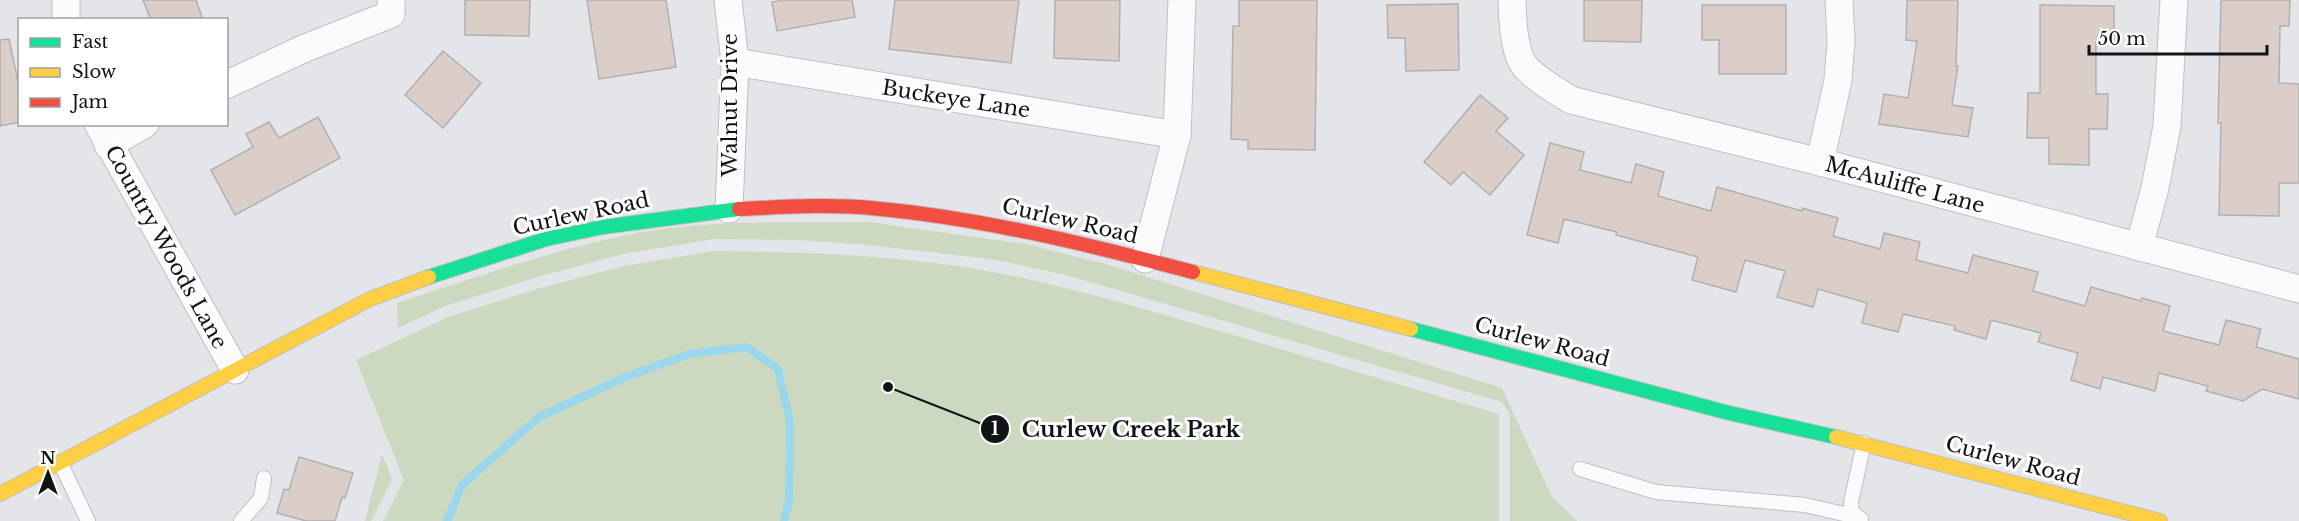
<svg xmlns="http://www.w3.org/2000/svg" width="2299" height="521" viewBox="0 0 2299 521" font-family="'Libre Baskerville',serif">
<rect width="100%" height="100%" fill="#e4e5e9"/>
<g fill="#ccd9c0">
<path d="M868,222L1026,244L1109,265L1502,388L1552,497L1577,521H1510V414L1502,402L1066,275L997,260L869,245L797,240L714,239L623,254L538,277L445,306L398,328L397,303C477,277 555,249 637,233C712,219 792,223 868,222Z"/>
<path d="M714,251C809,252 905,255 998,273C1077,288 1153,312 1230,334C1320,361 1409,387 1499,414V521H383L404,480L356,360L448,317L540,288L624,266Z"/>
<path d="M382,454L392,479L371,521H365Z"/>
</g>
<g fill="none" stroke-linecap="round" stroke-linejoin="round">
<path stroke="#9ad7ed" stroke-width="8" d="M447,521L462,485L539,417L623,378L689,354L747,347L778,369L790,423L789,501L784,521"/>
</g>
<g fill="#dbcec9" stroke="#b1b0b1" stroke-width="1.5">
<path d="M143,0H196L203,20H151Z"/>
<path d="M465,0H530L529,36L465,35Z"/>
<path d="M587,0H666L676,67L599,79Z"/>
<path d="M784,0H852L855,17L777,31L772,2Z"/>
<path d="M895,0H1019L1011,63L889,49Z"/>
<path d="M1055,0H1120L1119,61L1054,58Z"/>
<path d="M1239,0H1317L1315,150L1248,149V140L1231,139L1233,26H1239Z"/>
<path d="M1584,0H1642L1641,42L1584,41Z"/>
<path d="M1907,0H1958L1956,66H1958L1952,105L1973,108L1968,137L1879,124L1884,94L1908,98L1917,41L1906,40Z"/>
<path d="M2221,0H2290L2289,26H2280L2279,83L2299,84V183H2279V216L2219,215L2221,123H2218Z"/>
<path d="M1458,4L1459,70L1406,71L1405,38H1388L1387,5Z"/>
<path d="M1702,5H1786V74H1719V40H1702Z"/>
<path d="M2040,5L2114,6V42H2096V94H2108L2107,129H2089V165L2049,164V138H2027L2028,93H2040Z"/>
<path d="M9,39L20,91V122L0,126V40Z"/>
<path d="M443,51L481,83L443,128L405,95Z"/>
<path d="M1480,95L1508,118L1496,131L1524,155L1490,195L1463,172L1451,185L1424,162Z"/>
<path d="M318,117L340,158L235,215L211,170L253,147L246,134L269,122L279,138Z"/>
<path d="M1550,143L1584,152L1580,170L1631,183L1636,164L1664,172L1658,196L1711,211L1717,187L1802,211V208L1838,218L1833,236L1880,249L1884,233L1920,242L1916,260L1968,273L1973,255L2038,272L2033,291L2085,306L2091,287L2141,301L2142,298L2170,306L2163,331L2219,345L2226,320L2261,329L2256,347L2299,359V399L2262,389L2243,401L2206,391L2208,386L2159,373L2155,391L2103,377L2100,389L2071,380L2078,353L2038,342L2041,333L1991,320L1986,339L1954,330L1955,326L1903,314L1898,332L1862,323L1867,303L1818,289L1813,307L1777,297L1785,271L1745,260L1736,292L1692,280L1698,257L1616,235L1617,232L1564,219L1558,243L1527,235Z"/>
<path d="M299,457L353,473L345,498L342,497L335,521H306L277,513L284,489L289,490Z"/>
</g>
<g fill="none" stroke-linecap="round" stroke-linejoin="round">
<defs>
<g id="lane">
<path d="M60,462L88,521"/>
<path d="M1580,469L1656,492L1805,505L1857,517"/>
<path d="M1861,519L1852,512L1851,502L1864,443"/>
<path d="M241,521L261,498L264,478"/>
</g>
<g id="street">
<path d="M66,0V20"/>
<path d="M728,0L735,62L729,209"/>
<path d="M1512,0C1512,17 1514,47 1522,62C1529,75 1558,92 1571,100L1820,162L2299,289"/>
<path d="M735,62L1177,135"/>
<path d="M226,85L303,49L391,14V0"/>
<path d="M98,124L235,370"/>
<path d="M108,145L145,124"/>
<path d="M1820,162L1838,80L1841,41L1839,0"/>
<path d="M2139,247L2155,188L2167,126L2174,0"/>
<path d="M1145,259L1177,135L1182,0"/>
</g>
<g id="fast">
<path d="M429,277L546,239L603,227L739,209"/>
<path d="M1411,329L1729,413L1836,437"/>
</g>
<g id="slow">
<path d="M1193,272L1411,329"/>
<path d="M1836,437L2160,521"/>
<path d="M0,494L370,299L429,277"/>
</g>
<path id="jam" d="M739,209C783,207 828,204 871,208C981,218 1087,244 1193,272"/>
</defs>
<use href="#lane" stroke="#bfc0c3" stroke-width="16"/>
<use href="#street" stroke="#bfc0c3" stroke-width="29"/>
<use href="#fast" stroke="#bfc0c3" stroke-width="16"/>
<use href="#slow" stroke="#bfc0c3" stroke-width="16"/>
<use href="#jam" stroke="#bfc0c3" stroke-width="16"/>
<use href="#lane" stroke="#fbfbfc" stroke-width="14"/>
<use href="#street" stroke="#fbfbfc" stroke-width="27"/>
<use href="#fast" stroke="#16e098" stroke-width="14"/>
<use href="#slow" stroke="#ffcf43" stroke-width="14"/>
<use href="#jam" stroke="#f24e42" stroke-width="14"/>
</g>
<g text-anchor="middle" stroke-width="6" stroke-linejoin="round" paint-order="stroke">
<g font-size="21" fill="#121316" stroke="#fff">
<text transform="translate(956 99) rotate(9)" y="7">Buckeye Lane</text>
<text transform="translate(730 105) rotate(-90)" y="7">Walnut Drive</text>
<text transform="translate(1905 185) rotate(15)" y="7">McAuliffe Lane</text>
<text transform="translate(581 214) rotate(-12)" y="7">Curlew Road</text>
<text transform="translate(1070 221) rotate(13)" y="7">Curlew Road</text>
<text transform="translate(166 247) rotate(61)" y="7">Country Woods Lane</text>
<text transform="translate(1542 342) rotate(15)" y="7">Curlew Road</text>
<text transform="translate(2013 461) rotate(15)" y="7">Curlew Road</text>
</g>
</g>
<path fill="none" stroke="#121316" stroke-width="2" d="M888 387L995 429"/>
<g fill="#121316" stroke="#fff" stroke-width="2">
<circle cx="888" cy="387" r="6"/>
<circle cx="995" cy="429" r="15"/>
</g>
<g font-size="18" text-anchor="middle" font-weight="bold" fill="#fff">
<text x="995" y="435">1</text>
</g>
<g font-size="22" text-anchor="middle" font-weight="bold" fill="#121316" stroke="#fff" stroke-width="6" stroke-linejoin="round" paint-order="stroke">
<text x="1131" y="437">Curlew Creek Park</text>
</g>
<rect x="18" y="18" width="210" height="108" fill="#ffffff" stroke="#a0a1a2" stroke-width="1.5"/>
<rect x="30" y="38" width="30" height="9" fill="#16e098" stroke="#a0a1a2" stroke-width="1.5"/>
<text x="72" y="48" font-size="18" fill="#121316">Fast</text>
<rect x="30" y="68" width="30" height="9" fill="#ffcf43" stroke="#a0a1a2" stroke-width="1.5"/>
<text x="72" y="78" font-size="18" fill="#121316">Slow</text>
<rect x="30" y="98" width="30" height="9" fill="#f24e42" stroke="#a0a1a2" stroke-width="1.5"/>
<text x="72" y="108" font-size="18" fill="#121316">Jam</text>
<g transform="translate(48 473)" stroke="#ffffff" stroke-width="4.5" paint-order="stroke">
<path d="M0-4.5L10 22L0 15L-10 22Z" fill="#121316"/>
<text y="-9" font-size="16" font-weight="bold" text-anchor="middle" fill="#121316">N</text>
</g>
<path d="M2089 45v9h178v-9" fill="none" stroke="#121316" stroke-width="3"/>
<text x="2098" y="45" font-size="18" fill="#121316" stroke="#ffffff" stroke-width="4.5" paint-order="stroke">50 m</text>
</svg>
